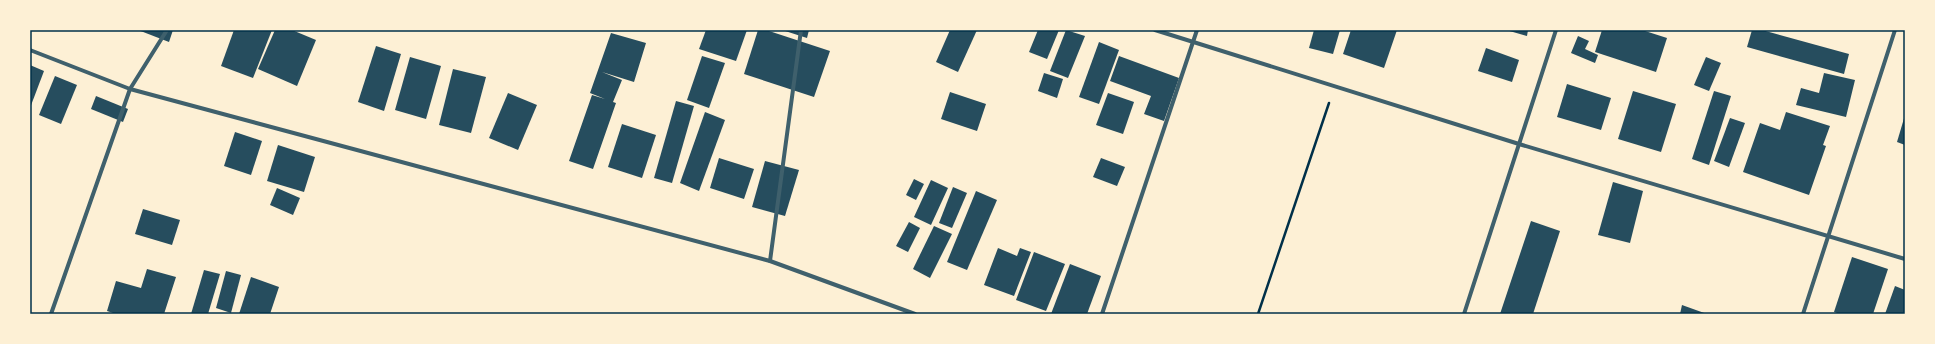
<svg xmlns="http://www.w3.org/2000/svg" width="1935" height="344" viewBox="0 0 1935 344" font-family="'Titillium Web',sans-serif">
<rect width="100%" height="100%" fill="#fdf0d5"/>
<g fill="#264d5e">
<path d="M138,30H173L169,42Z"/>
<path d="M234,30H272L253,78L221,66Z"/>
<path d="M275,30H292L316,40L297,86L258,69Z"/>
<path d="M706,30H747L736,61L699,49Z"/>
<path d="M758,30H766L830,51L814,97L744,74Z"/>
<path d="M782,30H809L807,38Z"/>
<path d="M950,30H977L958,72L936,62Z"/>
<path d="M1038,30H1059L1047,59L1029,52Z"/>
<path d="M1066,30L1085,36L1068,78L1050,71Z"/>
<path d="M1314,30H1340L1333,54L1309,48Z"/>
<path d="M1351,30H1397L1384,68L1343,54Z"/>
<path d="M1506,30H1528L1527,36Z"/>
<path d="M1602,30H1642L1667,38L1656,72L1595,52Z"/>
<path d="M1752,30H1762L1849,54L1844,74L1747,47Z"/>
<path d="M611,33L646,43L634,82L602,72L622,80L613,102L616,103L593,169L569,161L592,95L605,99L590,93Z"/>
<path d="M1578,36L1589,41L1585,49L1598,55L1595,63L1571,53Z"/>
<path d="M1099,42L1119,50L1099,104L1079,97Z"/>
<path d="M376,46L401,54L384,111L358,102Z"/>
<path d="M1486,48L1519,60L1512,82L1478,71Z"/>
<path d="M702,56L725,63L709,108L687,100Z"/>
<path d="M1119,56L1179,78L1164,121L1144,114L1151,96L1110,81Z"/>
<path d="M410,57L441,66L426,119L395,110Z"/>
<path d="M1706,57L1721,63L1709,91L1694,85Z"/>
<path d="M30,65L44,71L30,108Z"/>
<path d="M453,69L486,77L471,133L439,125Z"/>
<path d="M1044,73L1063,79L1057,98L1038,91Z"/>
<path d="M1824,73L1855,80L1846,117L1796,105L1801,88L1819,93Z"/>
<path d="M55,76L77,85L61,124L39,115Z"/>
<path d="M1567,84L1611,98L1601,130L1557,117Z"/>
<path d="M1633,91L1676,104L1661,152L1618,139Z"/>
<path d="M1714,91L1731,96L1709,165L1692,159Z"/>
<path d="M950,92L986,104L977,131L941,119Z"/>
<path d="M508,93L537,105L518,150L489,138Z"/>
<path d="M1108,93L1134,102L1123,134L1096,125Z"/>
<path d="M96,96L128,109L123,122L91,109Z"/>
<path d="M676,101L694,106L672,183L654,178Z"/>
<path d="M705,112L725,120L699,191L680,183Z"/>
<path d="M1786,112L1830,126L1823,145L1826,146L1809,195L1743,172L1760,123L1780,130Z"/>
<path d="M1905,115V145L1897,142Z"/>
<path d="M1730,118L1745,123L1729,167L1714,161Z"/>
<path d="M622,124L656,135L642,178L608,167Z"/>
<path d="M235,132L262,141L251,175L224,166Z"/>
<path d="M278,145L315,157L304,192L267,181Z"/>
<path d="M719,158L754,169L744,199L710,188Z"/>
<path d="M1101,158L1125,167L1117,186L1093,177Z"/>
<path d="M765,161L799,170L785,216L752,207Z"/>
<path d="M914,179L924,184L916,200L906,195Z"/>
<path d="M931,180L948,188L931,225L914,217Z"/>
<path d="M1613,182L1643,191L1630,243L1598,235Z"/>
<path d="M953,187L967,193L952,228L939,223Z"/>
<path d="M277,188L300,198L293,215L270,205Z"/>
<path d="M976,191L997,200L967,270L947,262Z"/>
<path d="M143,209L180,220L172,245L135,234Z"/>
<path d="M1531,221L1560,231L1533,314H1500Z"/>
<path d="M909,222L920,228L908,252L896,246Z"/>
<path d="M934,226L952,234L930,278L913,269Z"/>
<path d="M998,248L1017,256L1020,248L1031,252L1014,296L984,285Z"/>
<path d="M1034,252L1065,264L1046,311L1016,300Z"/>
<path d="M1852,257L1888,269L1873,314H1840L1834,312Z"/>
<path d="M1070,264L1101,276L1087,314H1051Z"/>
<path d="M147,269L176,277L164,314H116L107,311L116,281L141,288Z"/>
<path d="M204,270L220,274L208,314H191Z"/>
<path d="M226,271L241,275L231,313L216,308Z"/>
<path d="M251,277L279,287L270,314H239Z"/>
<path d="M1895,286L1905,290V314H1885Z"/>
<path d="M1682,305L1707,314H1680Z"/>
</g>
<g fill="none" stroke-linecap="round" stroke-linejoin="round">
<path stroke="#003049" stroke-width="2.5" d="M1258,314L1329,103"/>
<g stroke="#3f606c" stroke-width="4">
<path d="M1155,30L1519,144L1905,259"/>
<path d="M30,50L130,89L770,261L915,314"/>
<path d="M770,261L801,30"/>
<path d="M51,314L130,89L167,30"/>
<path d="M1102,314L1197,30"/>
<path d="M1464,314L1556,30"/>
<path d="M1803,314L1895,30"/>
</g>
</g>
<rect width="1935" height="344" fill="none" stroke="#fdf0d5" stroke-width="62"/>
<rect x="31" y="31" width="1873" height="282" fill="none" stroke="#003049" stroke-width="1.5"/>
</svg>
